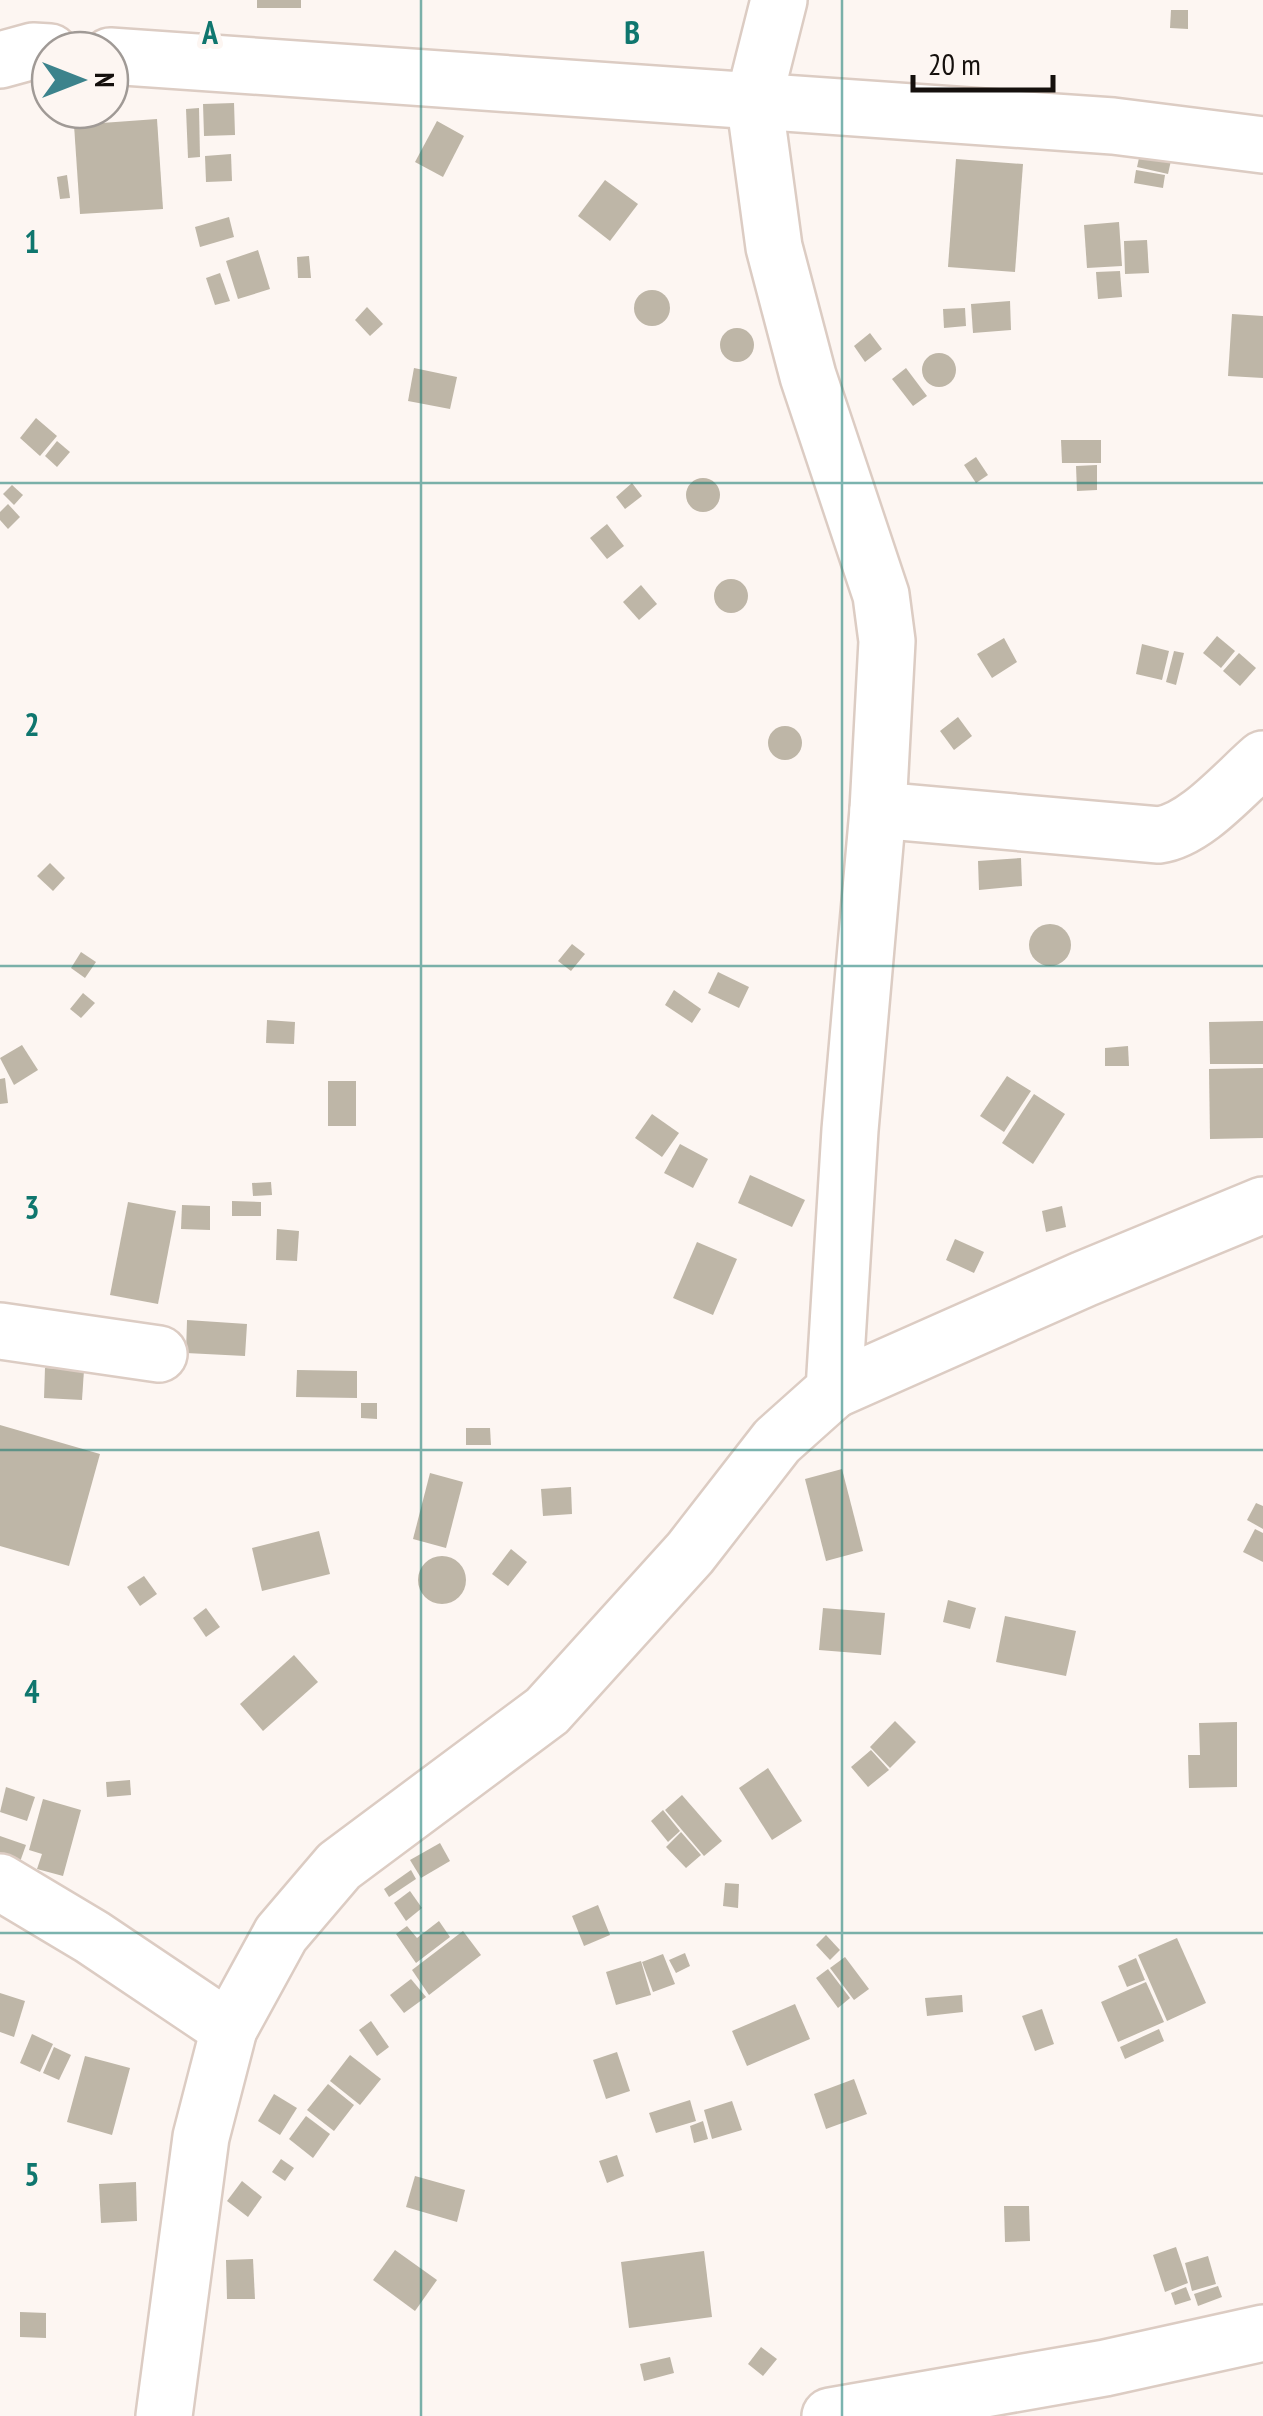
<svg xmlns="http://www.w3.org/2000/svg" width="1263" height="2416" viewBox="0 0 1263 2416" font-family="'PT Sans Narrow',sans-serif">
<rect width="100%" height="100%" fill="#fdf6f2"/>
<g fill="#beb6a7">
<rect x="257" y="0" width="44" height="8"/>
<path d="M1171,10H1188V29L1170,28Z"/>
<path d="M234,103L235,135L204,136L203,104Z"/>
<path d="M199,108L200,157L188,158L186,109Z"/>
<path d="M157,119L163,209L80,214L74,125Z"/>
<path d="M437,121L464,136L443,177L415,162Z"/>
<path d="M1141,149L1172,156L1168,174L1137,167Z"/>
<path d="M231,154L232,181L206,182L205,156Z"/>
<path d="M956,159L1023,164L1015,272L948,267Z"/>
<path d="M1136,170L1165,175L1163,188L1134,183Z"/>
<path d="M67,175L70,198L60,199L57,177Z"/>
<path d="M605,180L638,204L610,241L578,216Z"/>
<path d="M229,217L234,237L200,247L195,227Z"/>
<path d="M1119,222L1122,266L1087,268L1084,225Z"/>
<path d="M1147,240L1149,273L1125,274L1124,241Z"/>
<path d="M258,250L270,289L238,299L226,261Z"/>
<path d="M309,256L311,278H298L297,257Z"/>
<path d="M1120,271L1122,297L1098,299L1096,272Z"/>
<path d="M220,273L230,301L215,305L206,278Z"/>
<circle cx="652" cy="308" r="18"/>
<path d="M1010,301L1011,330L973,333L971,304Z"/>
<path d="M367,307L383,324L370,336L355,320Z"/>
<path d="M965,308L966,326L944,328L943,309Z"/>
<path d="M1232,314L1263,316V378L1228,376Z"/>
<circle cx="737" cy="345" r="17"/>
<path d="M870,333L882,349L865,362L854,346Z"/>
<circle cx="939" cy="370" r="17"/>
<path d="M414,368L457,377L450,409L408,401Z"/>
<path d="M906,368L927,396L913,406L892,379Z"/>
<path d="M36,418L57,436L40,456L20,438Z"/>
<path d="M1061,440H1101V463H1062Z"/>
<path d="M57,441L70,452L57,467L45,456Z"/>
<path d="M976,457L988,475L976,483L964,465Z"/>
<path d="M1097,465V490L1077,491L1076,466Z"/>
<circle cx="703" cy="495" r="17"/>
<path d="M632,483L642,496L625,509L616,497Z"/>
<path d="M12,485L23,495L14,505L3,494Z"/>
<path d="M8,504L20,517L8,529L0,520V512Z"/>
<path d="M607,524L624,546L607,559L590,538Z"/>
<circle cx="731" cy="596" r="17"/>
<path d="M641,585L657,604L639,620L623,602Z"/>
<path d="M1217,636L1235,651L1221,668L1203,653Z"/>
<path d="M1004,638L1017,662L992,678L977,654Z"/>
<path d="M1142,644L1169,651L1162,680L1136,674Z"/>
<path d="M1174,651L1184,653L1176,685L1166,682Z"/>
<path d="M1239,653L1256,668L1240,686L1223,671Z"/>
<path d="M958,717L972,736L954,750L940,731Z"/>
<circle cx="785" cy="743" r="17"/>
<path d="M1021,858L1022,886L979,890L978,861Z"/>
<path d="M50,863L65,878L53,891L37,876Z"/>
<circle cx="1050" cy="945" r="21"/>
<path d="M572,944L585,954L571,971L558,961Z"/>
<path d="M81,952L96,962L85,978L71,968Z"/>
<path d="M718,972L749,987L739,1008L708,993Z"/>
<path d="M674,990L701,1009L692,1023L665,1005Z"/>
<path d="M83,993L95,1003L81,1018L70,1009Z"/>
<path d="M267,1020L295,1022L294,1044L266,1043Z"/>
<path d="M1263,1021V1064H1210L1209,1022Z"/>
<path d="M22,1045L38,1070L14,1085L0,1058Z"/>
<path d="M1128,1046L1129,1066H1105V1048Z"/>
<path d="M1263,1068V1138L1210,1139L1209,1069Z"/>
<path d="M1007,1076L1031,1091L1004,1132L980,1116Z"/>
<path d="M5,1078L8,1103L0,1104V1079Z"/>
<rect x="328" y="1081" width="28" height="45"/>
<path d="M1034,1094L1065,1114L1033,1164L1002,1143Z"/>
<path d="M652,1114L679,1133L662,1157L635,1138Z"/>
<path d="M680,1144L708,1159L693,1188L664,1173Z"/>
<path d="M750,1175L805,1200L792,1227L738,1203Z"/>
<path d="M271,1182L272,1195L253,1196L252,1183Z"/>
<path d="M232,1201L261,1202V1216H232Z"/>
<path d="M128,1202L176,1211L158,1304L110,1295Z"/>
<path d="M182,1205L210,1206V1230L181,1229Z"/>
<path d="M1062,1206L1066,1227L1046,1232L1042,1211Z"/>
<path d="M277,1229L299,1231L297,1261L276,1260Z"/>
<path d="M955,1239L984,1252L974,1273L946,1260Z"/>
<path d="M697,1242L737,1259L713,1315L673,1298Z"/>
<path d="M187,1320L247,1324L245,1356L186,1353Z"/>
<path d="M45,1368L84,1370L82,1400L44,1398Z"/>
<path d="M297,1370L357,1371V1398L296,1397Z"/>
<path d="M361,1403H377V1419L361,1418Z"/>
<path d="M0,1425L100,1454L69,1566L0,1546Z"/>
<path d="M466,1428H490L491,1445H466Z"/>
<path d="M842,1469L863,1551L826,1561L805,1479Z"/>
<path d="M430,1473L463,1482L446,1548L413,1539Z"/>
<path d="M571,1487L572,1514L543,1516L541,1489Z"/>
<path d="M1256,1503L1263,1506V1529L1247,1520Z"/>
<path d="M1255,1529L1263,1533V1562L1243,1552Z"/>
<path d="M319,1531L330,1574L262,1591L252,1548Z"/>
<path d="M511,1549L527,1562L508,1586L492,1574Z"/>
<circle cx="442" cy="1580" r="24"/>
<path d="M144,1576L157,1594L140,1606L127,1587Z"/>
<path d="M948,1600L976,1608L970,1629L943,1622Z"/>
<path d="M206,1608L220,1627L206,1637L193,1618Z"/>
<path d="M823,1608L885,1613L881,1655L819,1650Z"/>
<path d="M1005,1616L1076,1631L1066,1676L996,1662Z"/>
<path d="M294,1655L318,1682L263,1731L240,1704Z"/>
<path d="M895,1721L916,1742L890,1768L870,1747Z"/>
<path d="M1237,1722V1787L1189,1788L1188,1755H1200L1199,1723Z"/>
<path d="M871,1750L889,1770L868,1787L851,1767Z"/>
<path d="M768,1768L802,1821L772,1840L739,1788Z"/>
<path d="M130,1780L131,1795L107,1797L106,1782Z"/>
<path d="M6,1787L35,1797L27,1821L0,1812Z"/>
<path d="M682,1795L722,1841L704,1856L665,1810Z"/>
<path d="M43,1799L81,1810L63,1876L37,1869L42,1854L29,1850Z"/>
<path d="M663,1810L680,1831L668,1842L651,1821Z"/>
<path d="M681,1832L701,1855L686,1868L666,1847Z"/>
<path d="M0,1836L26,1845L16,1873L0,1867Z"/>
<path d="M440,1843L450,1861L421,1878L410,1860Z"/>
<path d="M411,1870L416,1879L389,1897L384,1889Z"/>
<path d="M725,1883L739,1884L738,1908L723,1906Z"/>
<path d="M410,1891L422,1908L406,1921L394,1903Z"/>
<path d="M598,1905L610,1935L584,1946L572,1916Z"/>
<path d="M439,1921L450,1937L416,1963L396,1934L407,1926L417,1938Z"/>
<path d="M463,1931L481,1955L429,1995L412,1970Z"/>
<path d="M826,1935L840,1950L830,1960L816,1945Z"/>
<path d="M1177,1938L1206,2003L1167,2021L1138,1955Z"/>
<path d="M685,1953L690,1966L676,1973L669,1960Z"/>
<path d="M663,1954L675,1984L653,1992L642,1962Z"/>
<path d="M845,1957L869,1989L854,2000L830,1968Z"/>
<path d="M1136,1958L1145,1980L1127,1987L1118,1966Z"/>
<path d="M641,1961L651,1995L616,2005L606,1972Z"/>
<path d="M828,1969L850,1998L838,2008L816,1978Z"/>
<path d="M411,1979L426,1997L404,2013L390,1995Z"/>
<path d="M1146,1982L1164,2022L1118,2042L1101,2002Z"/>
<path d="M0,1993L25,2001L14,2037L0,2032Z"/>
<path d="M962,1995L963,2012L927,2016L925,1998Z"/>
<path d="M795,2004L810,2039L747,2066L732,2031Z"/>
<path d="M1042,2009L1054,2044L1035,2051L1022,2016Z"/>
<path d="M371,2021L389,2047L377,2056L359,2030Z"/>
<path d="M1159,2029L1164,2041L1125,2059L1120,2047Z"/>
<path d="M32,2034L53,2044L40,2072L20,2063Z"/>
<path d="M54,2047L71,2055L59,2080L43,2073Z"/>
<path d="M617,2052L630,2091L606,2099L593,2060Z"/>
<path d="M350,2055L381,2079L360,2105L330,2081Z"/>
<path d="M85,2056L130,2068L112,2135L67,2122Z"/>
<path d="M854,2079L867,2114L826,2129L814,2094Z"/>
<path d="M328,2084L354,2105L334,2131L307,2110Z"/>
<path d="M274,2094L297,2108L280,2135L258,2121Z"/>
<path d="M690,2100L696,2121L656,2133L649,2113Z"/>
<path d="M732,2101L742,2130L712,2139L704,2110Z"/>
<path d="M306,2116L330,2134L313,2158L289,2139Z"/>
<path d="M703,2121L708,2139L694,2143L690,2126Z"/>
<path d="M617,2155L624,2176L607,2183L599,2161Z"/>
<path d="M281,2159L294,2168L285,2181L272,2172Z"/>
<path d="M415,2176L465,2190L457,2222L406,2207Z"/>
<path d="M242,2181L262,2197L248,2217L227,2201Z"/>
<path d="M136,2182L137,2221L101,2223L99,2184Z"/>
<path d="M1004,2206H1029L1030,2241L1005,2242Z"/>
<path d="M1176,2247L1188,2283L1165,2292L1153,2255Z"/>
<path d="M395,2250L437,2280L415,2311L373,2280Z"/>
<path d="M704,2251L712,2317L629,2328L621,2262Z"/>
<path d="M1208,2256L1216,2284L1192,2291L1185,2263Z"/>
<path d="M253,2259L255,2299H227L226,2260Z"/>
<path d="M1218,2286L1222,2297L1198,2306L1194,2294Z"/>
<path d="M1186,2287L1191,2300L1175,2305L1171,2293Z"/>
<path d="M20,2312L46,2313V2338L20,2337Z"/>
<path d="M761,2347L777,2359L763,2376L748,2364Z"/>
<path d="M670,2357L674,2373L644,2381L640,2364Z"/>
</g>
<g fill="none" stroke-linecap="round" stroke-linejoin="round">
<defs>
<g id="minor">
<path d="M110,56L1113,126L1263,145"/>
<path d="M0,60L33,51L50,52"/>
<path d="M878,810L1159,835C1196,830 1235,783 1263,759"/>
<path d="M0,1331L159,1354"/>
<path d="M834,1390L1084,1279L1263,1205"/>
<path d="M0,1882L92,1937L229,2029"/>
<path d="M164,2416L201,2137L229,2029L281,1934L339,1866L547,1711L690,1553L777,1441L834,1390L850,1130L878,810L887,641L881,595L808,376L774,247L754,99L779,0"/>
<path d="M830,2416L1105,2368L1263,2333"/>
</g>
</defs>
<use href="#minor" stroke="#dcccc3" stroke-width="60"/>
<use href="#minor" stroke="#fff" stroke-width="55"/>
</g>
<path fill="none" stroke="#0f766e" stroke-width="2.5" stroke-opacity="0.55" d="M421,0V2416M842,0V2416M0,483H1263M0,966H1263M0,1450H1263M0,1933H1263"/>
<g font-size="32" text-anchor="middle" font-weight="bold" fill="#0f766e" stroke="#fdf6f2" stroke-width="10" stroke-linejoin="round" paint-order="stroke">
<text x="210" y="44">A</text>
<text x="632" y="44">B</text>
<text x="32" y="253">1</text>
<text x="32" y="736">2</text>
<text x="32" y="1219">3</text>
<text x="32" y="1703">4</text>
<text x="32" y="2186">5</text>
</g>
<g transform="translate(80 80) rotate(90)"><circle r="48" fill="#fdf6f2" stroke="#a09a96" stroke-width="2.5"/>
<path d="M0-8L18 38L0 25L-18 38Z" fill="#3c838c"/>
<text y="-15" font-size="28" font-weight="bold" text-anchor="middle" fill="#15100d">N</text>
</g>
<path d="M913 75v15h140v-15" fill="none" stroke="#15100d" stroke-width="5"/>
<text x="928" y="75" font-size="30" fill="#15100d" stroke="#fdf6f2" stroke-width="8" paint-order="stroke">20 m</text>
</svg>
